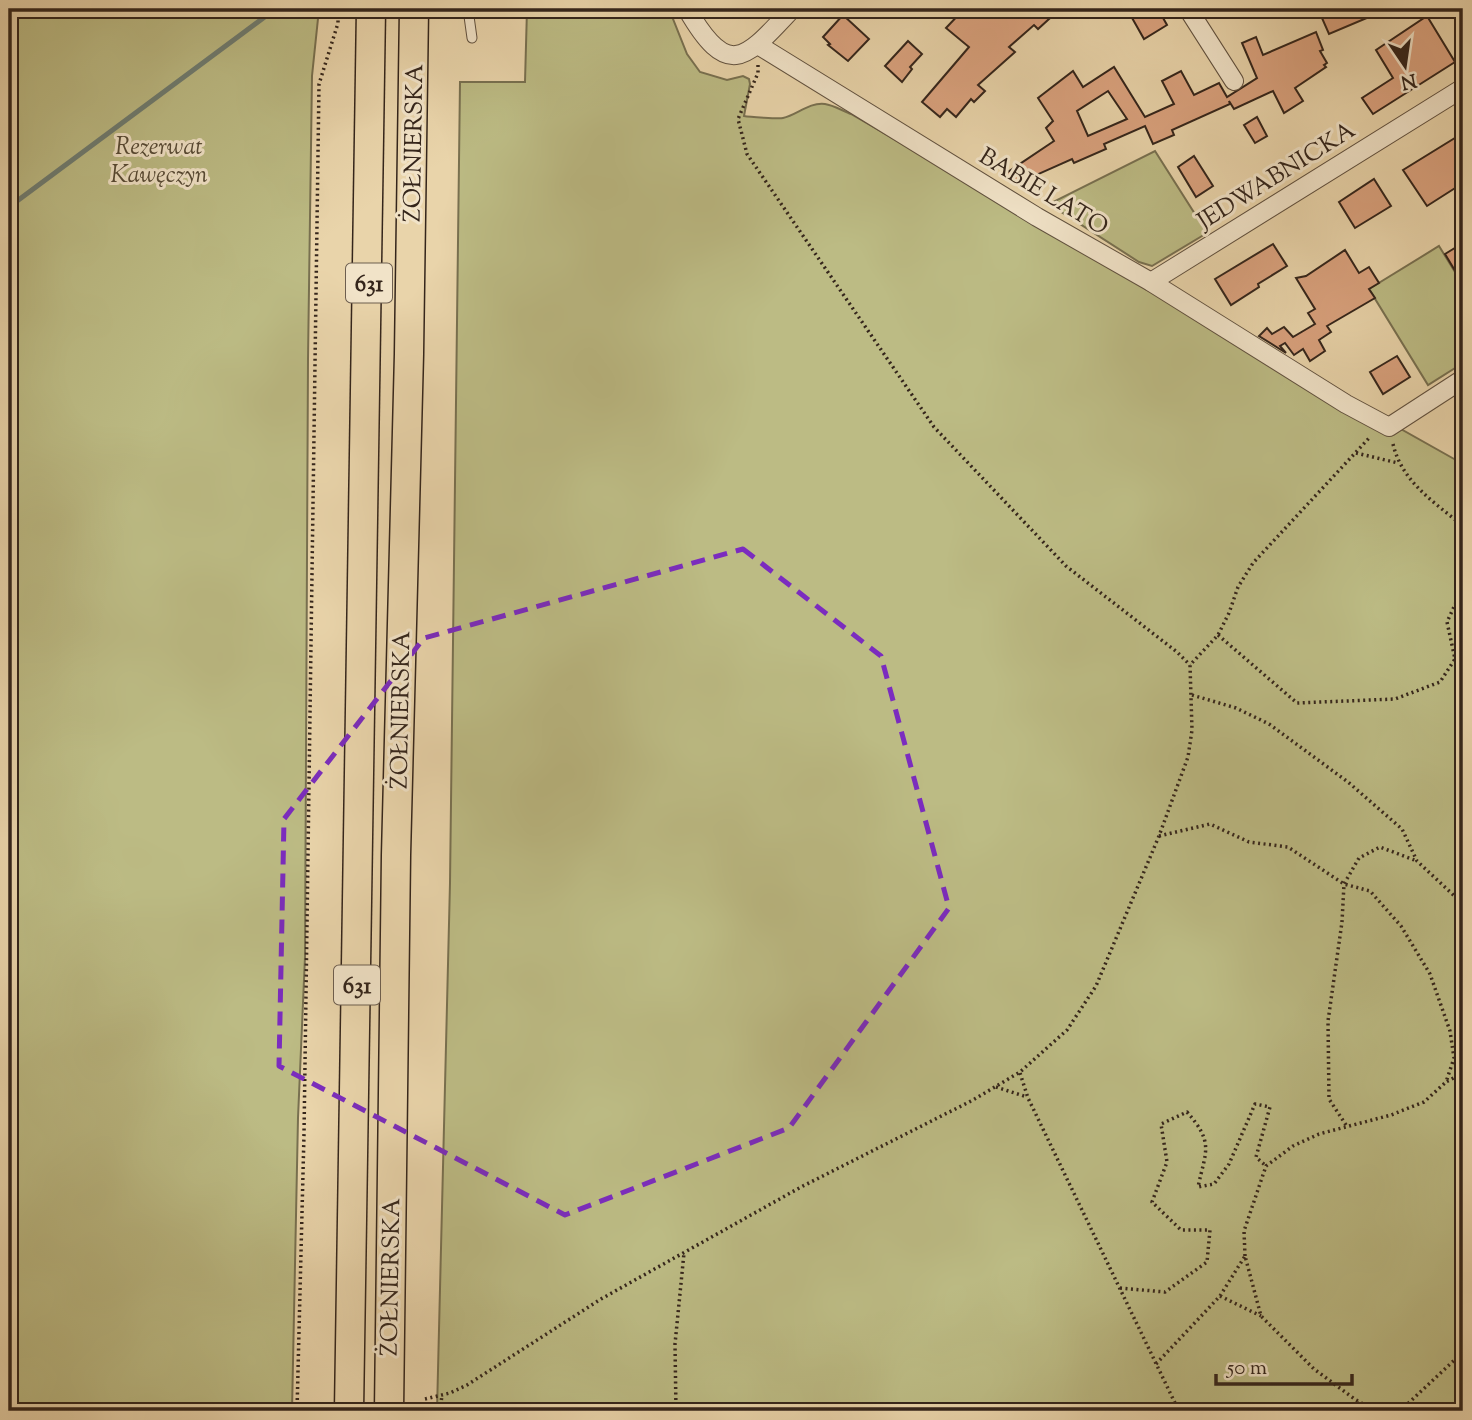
<svg xmlns="http://www.w3.org/2000/svg" width="1472" height="1420" viewBox="0 0 1472 1420" font-family="'Sorts Mill Goudy',serif">
<rect width="100%" height="100%" fill="#e9d4aa"/>
<filter id="stains"><feTurbulence type="fractalNoise" baseFrequency=".00286" numOctaves="4"/><feColorMatrix values="0 0 0 0 .2 0 0 0 0 .09 0 0 0 0 .02 0 0 0 .5 -.17"/></filter>
<radialGradient id="worn" r=".72"><stop offset=".6" stop-color="#630" stop-opacity="0"/><stop offset="1" stop-color="#630" stop-opacity=".3"/></radialGradient>
<g fill="#bcbb84" stroke="#787050" stroke-width="2">
<path d="M9,9H319L312,76L308,359L305,957L298,1118L292,1411H9Z"/>
<path d="M527,9H669L687,54L700,72L727,80L743,76L749,79L750,84L744,116C749,117 779,119 783,118C797,115 809,102 825,104C833,105 843,111 851,114L1147,286L1463,464V1411H437L450,883L460,82H525Z"/>
<path d="M1155,151L1207,233L1152,266L1139,262L1049,204Z"/>
<path d="M1439,246L1463,285V363L1428,385L1369,289Z"/>
</g>
<g fill="none" stroke-linecap="round" stroke-linejoin="round">
<path stroke="#6f7d72" stroke-width="5" d="M9,207L270,13H329"/>
</g>
<g fill="#daa27e" stroke="#34251b" stroke-width="2" fill-rule="evenodd">
<path d="M964,9H1060L1038,29L1034,25L1009,47L1015,52L978,85L985,91L974,102L971,99L956,117L947,109L940,117L922,102L969,47L946,28Z"/>
<path d="M1127,9H1158L1167,25L1144,39Z"/>
<path d="M1318,9H1388L1329,34Z"/>
<path d="M843,15L869,39L848,61L828,45L830,44L823,37Z"/>
<path d="M1427,16L1455,62L1373,114L1362,98L1393,78L1376,50Z"/>
<path d="M1316,32L1323,50L1320,51L1327,63L1324,65L1326,67L1295,88L1303,101L1284,113L1273,91L1234,109L1229,101L1230,104L1172,130L1174,135L1153,144L1145,126L1104,144L1106,149L1074,163L1072,159L1016,184L1002,176L1054,141L1046,128L1053,121L1038,98L1073,71L1083,87L1114,67L1145,117L1174,104L1162,81L1181,71L1194,95L1219,83L1227,97L1257,78L1242,43L1256,37L1263,55ZM1108,91L1127,119L1088,136L1077,111Z"/>
<path d="M908,41L922,54L910,67L912,69L902,82L885,66Z"/>
<path d="M1257,117L1267,136L1255,143L1244,125Z"/>
<path d="M1463,133V183L1427,206L1403,170Z"/>
<path d="M1194,156L1213,186L1196,197L1178,167Z"/>
<path d="M1374,179L1391,206L1355,228L1339,202Z"/>
<path d="M1463,243V284L1445,254Z"/>
<path d="M1273,244L1287,266L1258,284L1259,287L1231,305L1215,279Z"/>
<path d="M1345,250L1359,273L1369,267L1379,283L1369,289L1375,298L1327,326L1331,332L1319,340L1325,351L1310,361L1303,349L1294,355L1285,343L1280,346L1286,353L1259,336L1267,328L1272,334L1284,327L1293,337L1315,324L1308,313L1315,309L1296,278L1306,276Z"/>
<path d="M1397,356L1410,377L1383,394L1370,372Z"/>
</g>
<g fill="none" stroke-linecap="round" stroke-linejoin="round">
<defs>
<path id="service" d="M468,9L472,38"/>
<g id="minor">
<path d="M687,9C729,82 746,58 792,9"/>
<path d="M1188,9L1234,81"/>
<path d="M758,45L1037,217L1151,282L1346,404L1389,427L1463,379"/>
<path d="M1151,282L1463,88"/>
</g>
<g id="primary">
<path d="M349,1411L371,9"/>
<path d="M389,1411L396,855L409,354L414,9"/>
</g>
</defs>
<use href="#service" stroke="#61513f" stroke-width="11"/>
<use href="#minor" stroke="#61513f" stroke-width="20"/>
<use href="#primary" stroke="#34251b" stroke-width="31"/>
<g stroke="#34251b" stroke-width="3.5" stroke-dasharray="2 3.5" stroke-linecap="butt">
<path d="M1453,9L1463,26"/>
<path d="M758,65V73L738,119L747,154L934,427L1066,566L1177,652L1190,665"/>
<path d="M1393,444C1402,482 1434,502 1463,526"/>
<path d="M1356,453L1398,463"/>
<path d="M1218,635L1297,703L1395,699L1440,682L1455,659L1447,622L1459,596H1463"/>
<path d="M1192,695L1236,708L1269,724L1348,782L1402,829L1417,861L1463,904"/>
<path d="M1159,836L1210,824L1249,842L1288,847L1344,884L1370,891L1401,926L1430,974L1450,1031L1454,1058L1446,1082L1463,1073"/>
<path d="M1020,1073L1028,1098L1176,1405L1182,1411"/>
<path d="M996,1087L1027,1097"/>
<path d="M1346,1125L1329,1099L1328,1021L1342,922L1344,884L1359,858L1380,847L1417,861"/>
<path d="M1245,1256L1244,1231L1266,1166L1293,1146L1319,1134L1391,1115L1424,1102L1446,1082"/>
<path d="M1120,1288L1165,1292L1207,1262L1210,1230H1181L1152,1202L1167,1162L1161,1124L1187,1112C1214,1143 1206,1150 1198,1187L1214,1184L1229,1164L1255,1104L1270,1107L1256,1157L1266,1166"/>
<path d="M1220,1296L1261,1316"/>
<path d="M1156,1364L1220,1296L1245,1256L1261,1316L1314,1369L1356,1400L1376,1411"/>
<path d="M425,1399L450,1393L467,1385L601,1299L801,1187L973,1100L1020,1072L1067,1030L1096,986L1159,836L1188,757L1192,730L1190,665L1218,635L1229,613L1238,587L1253,563L1370,437"/>
<path d="M1357,1402L1361,1411"/>
<path d="M297,1411L304,1134L319,84L338,23V9"/>
<path d="M440,1411L442,1395"/>
<path d="M676,1411L675,1344L684,1253"/>
<path d="M1400,1411L1463,1352"/>
</g>
<use href="#service" stroke="#f1e3c8" stroke-width="9"/>
<use href="#minor" stroke="#f1e3c8" stroke-width="18"/>
<use href="#primary" stroke="#e9d4aa" stroke-width="28"/>
</g>
<path fill="none" stroke="#7b2cbf" stroke-width="5" stroke-dasharray="14 9" stroke-linejoin="round" d="M743,549L881,656L949,908L789,1128L565,1215L279,1066L284,819L424,638Z"/>
<g text-anchor="middle" stroke-width="6" stroke-linejoin="round" paint-order="stroke">
<g fill="#f1e3c8" stroke="#6d5e4f" stroke-width="2">
<rect x="346" y="263.5" width="46" height="39" rx="5"/>
<rect x="334" y="965.5" width="46" height="39" rx="5"/>
</g>
<g font-size="23" font-weight="bold" fill="#34251b">
<text x="369" y="291">631</text>
<text x="357" y="993">631</text>
</g>
<g font-size="24" fill="#34251b" stroke="#f1e3c8">
<text transform="translate(413 143) rotate(-89)" y="8">ŻOŁNIERSKA</text>
<text transform="translate(1276 175) rotate(-32)" y="8">JEDWABNICKA</text>
<text transform="translate(1044 191) rotate(31)" y="8">BABIE LATO</text>
<text transform="translate(400 710) rotate(-89)" y="8">ŻOŁNIERSKA</text>
<text transform="translate(390 1277) rotate(-89)" y="8">ŻOŁNIERSKA</text>
</g>
<g font-size="24" font-style="italic" fill="#564a35" stroke="#f1e3c8">
<text x="159" y="154">Rezerwat<tspan x="159" dy="28">Kawęczyn</tspan></text>
</g>
</g>
<rect width="1472" height="1420" fill="none" stroke="#e9d4aa" stroke-width="35"/>
<rect x="10" y="10" width="1451" height="1399" fill="none" stroke="#34251b" stroke-width="3.5"/>
<rect x="18" y="18" width="1437" height="1385" fill="none" stroke="#34251b" stroke-width="2"/>
<g transform="translate(1405 66) rotate(167)" stroke="#f1e3c8" stroke-width="5" paint-order="stroke">
<path d="M0-5L12 26L0 18L-12 26Z" fill="#34251b"/>
<text y="-10" font-size="19" font-weight="bold" text-anchor="middle" fill="#34251b">N</text>
</g>
<path d="M1216 1374v10h136v-10" fill="none" stroke="#34251b" stroke-width="3.5"/>
<text x="1227" y="1374" font-size="21" fill="#34251b" stroke="#f1e3c8" stroke-width="5" paint-order="stroke">50 m</text>
<rect width="100%" height="100%" filter="url(#stains)"/>
<rect width="100%" height="100%" fill="url(#worn)"/>
</svg>
